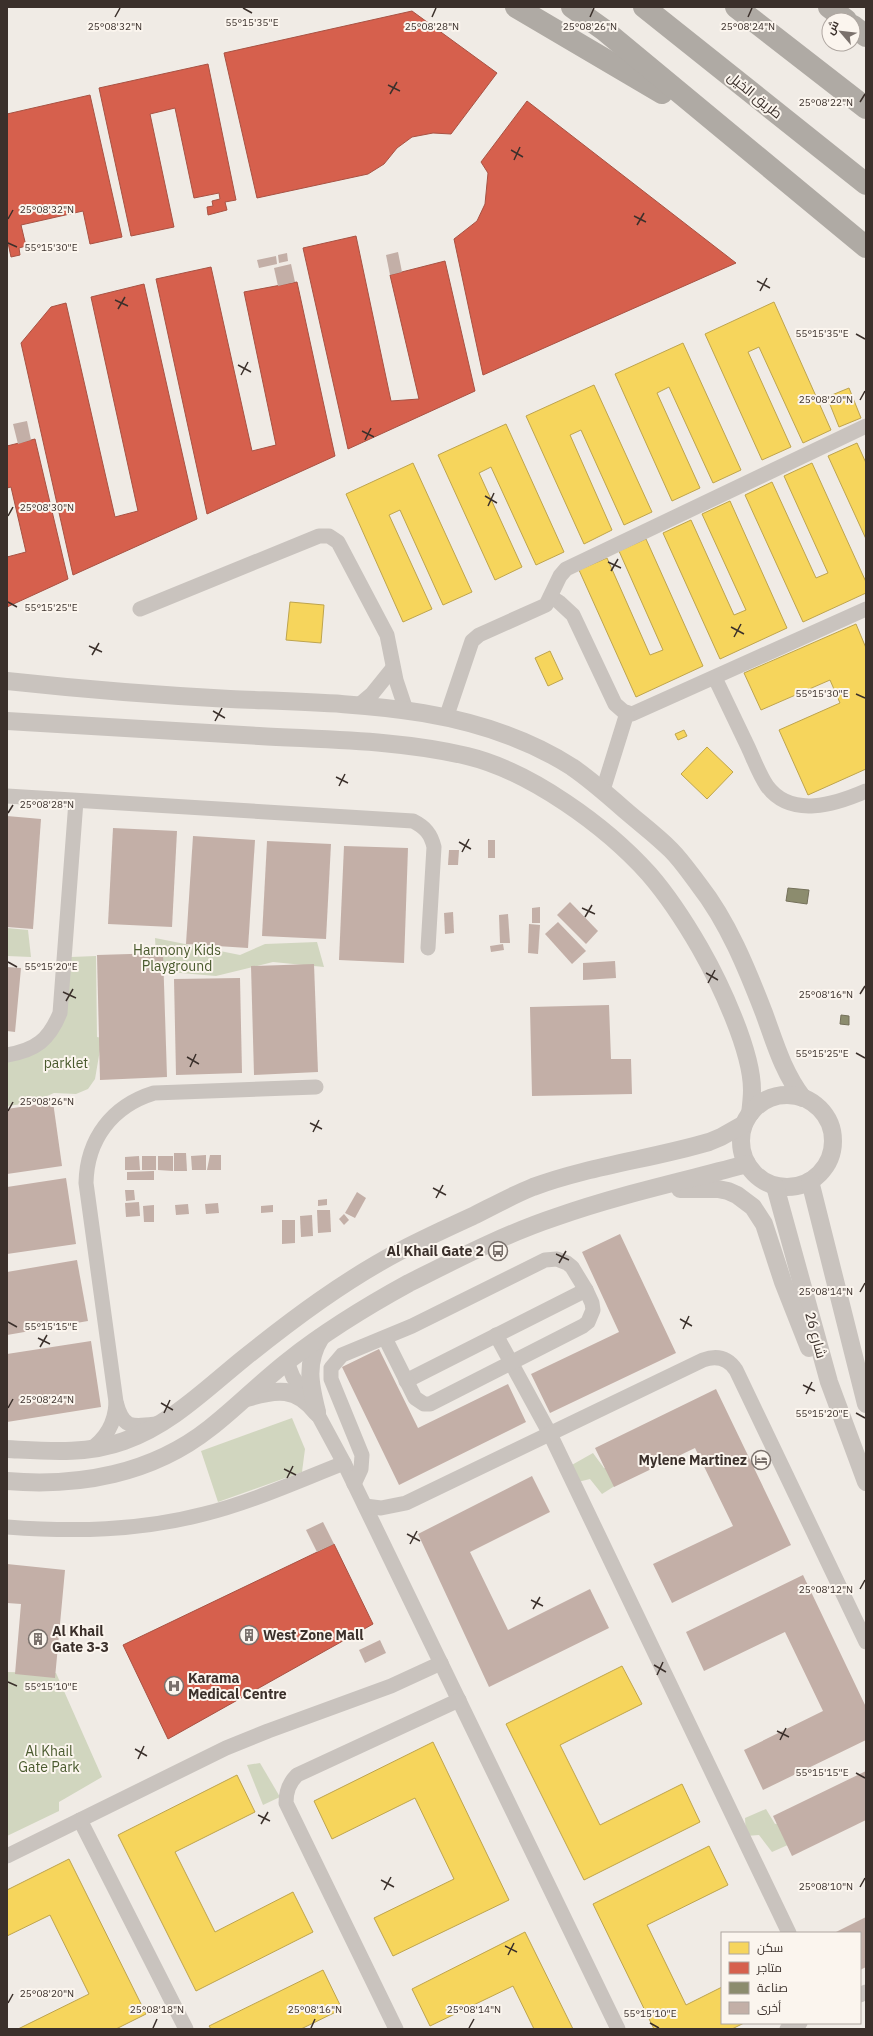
<svg xmlns="http://www.w3.org/2000/svg" width="873" height="2036" viewBox="0 0 873 2036" font-family="'IBM Plex Sans',Cairo,sans-serif">
<rect width="100%" height="100%" fill="#f0ebe5"/>
<g fill="#d1d6bf">
<path d="M7,928L28,930L31,957L7,956Z"/>
<path d="M155,938L240,955L265,944L317,942L324,967L273,962L216,976L157,971Z"/>
<path d="M96,956L97,1037L102,1038L95,1079L88,1089L76,1094L54,1093L31,1103L7,1106V1059L51,1035L71,957Z"/>
<path d="M292,1418L305,1449L302,1472L218,1502L201,1451Z"/>
<path d="M593,1453L604,1468H614L621,1482L602,1494L590,1479L578,1482L570,1466Z"/>
<path d="M7,1672L56,1673L102,1777L59,1802V1811L7,1836Z"/>
<path d="M260,1763L280,1797L263,1805L247,1765Z"/>
<path d="M766,1809L775,1824L786,1822L790,1844L772,1852L759,1835L746,1836L745,1818Z"/>
</g>
<g fill="#f6d55c" stroke="#bea44d">
<path d="M774,302L831,430L803,443L759,347L748,352L791,447L762,460L705,334Z"/>
<path d="M683,343L741,470L713,483L669,387L657,393L700,488L672,501L615,374Z"/>
<path d="M594,385L652,512L624,525L581,430L570,435L612,530L584,544L526,416Z"/>
<path d="M849,388L861,418L839,427L827,397Z"/>
<path d="M506,424L564,552L536,565L491,467L479,473L522,567L495,580L438,455Z"/>
<path d="M857,443L866,463V539L828,456Z"/>
<path d="M413,463L472,592L443,605L400,510L389,515L432,609L403,622L346,494Z"/>
<path d="M812,463L866,582V593L803,622L745,495L772,482L816,578L828,573L784,476Z"/>
<path d="M730,501L787,628L720,659L663,533L691,520L734,615L746,610L702,514Z"/>
<path d="M646,539L703,666L636,697L579,570L607,558L650,655L663,650L619,551Z"/>
<path d="M290,602L324,605L321,643L286,640Z"/>
<path d="M856,624L866,648V769L808,795L779,730L840,703L830,680L761,710L744,673Z"/>
<path d="M550,651L563,679L548,686L535,658Z"/>
<path d="M684,730L687,736L678,740L675,734Z"/>
<path d="M707,747L733,772L707,799L681,774Z"/>
<path d="M622,1666L642,1704L560,1745L600,1825L682,1784L700,1822L584,1880L506,1724Z"/>
<path d="M433,1742L509,1900L393,1956L374,1918L454,1879L415,1798L332,1839L314,1801Z"/>
<path d="M237,1775L255,1812L175,1852L215,1932L293,1892L313,1932L196,1991L118,1835Z"/>
<path d="M709,1846L728,1885L647,1925L686,2005L722,1987V2023H744L732,2029H654L593,1904Z"/>
<path d="M69,1859L146,2014L116,2029H18L89,1994L50,1915L7,1936V1890Z"/>
<path d="M525,1932L573,2029H534L513,1986L430,2026L412,1989Z"/>
<path d="M323,1970L342,2009L301,2029H211L209,2026Z"/>
</g>
<g fill="#d6604d" stroke="#a85243">
<path d="M412,11L497,73L451,134L433,133L412,137L397,148L384,164L368,174L257,198L224,53Z"/>
<path d="M208,64L236,200L225,202L227,210L208,215L207,207L213,206L212,201L220,199L219,193L194,198L175,108L150,114L174,227L131,236L99,88Z"/>
<path d="M90,95L122,237L90,244L83,211L21,225L26,246L19,248L20,255L11,257L7,238V114Z"/>
<path d="M527,101L736,263L483,375L454,239L477,221L485,204L488,173L481,162Z"/>
<path d="M356,236L391,401L419,399L390,275L445,261L475,391L348,449L303,248Z"/>
<path d="M211,267L252,451L276,445L244,292L297,282L335,456L207,514L156,279Z"/>
<path d="M144,284L197,519L73,575L21,343L51,307L66,303L115,517L138,511L91,297Z"/>
<path d="M35,439L68,579L7,607V557L26,552L11,487L7,488V446Z"/>
<path d="M334,1544L373,1624L168,1739L123,1645Z"/>
</g>
<g fill="#8c8c6e" stroke="#74705a">
<path d="M788,888L809,890L807,904L786,901Z"/>
<path d="M841,1015L849,1016V1025L840,1024Z"/>
</g>
<g fill="#c3afa7">
<path d="M398,252L402,272L390,275L386,255Z"/>
<path d="M287,253L288,261L279,263L278,255Z"/>
<path d="M276,256L277,264L259,268L257,260Z"/>
<path d="M291,264L295,282L278,286L274,268Z"/>
<path d="M27,421L31,440L18,444L13,424Z"/>
<path d="M7,816L41,819L33,929L7,927Z"/>
<path d="M113,828L177,831L172,927L108,924Z"/>
<path d="M193,836L255,840L248,948L186,944Z"/>
<rect x="488" y="840" width="7" height="18"/>
<path d="M267,841L331,844L326,939L262,936Z"/>
<path d="M344,846L408,848L404,963L339,960Z"/>
<path d="M449,850H459L458,865H448Z"/>
<path d="M570,902L598,931L586,944L557,915Z"/>
<path d="M540,907V923H532V908Z"/>
<path d="M453,912L454,933L445,934L444,913Z"/>
<path d="M508,914L510,943H500L499,915Z"/>
<path d="M558,922L586,951L572,964L545,934Z"/>
<path d="M529,924L540,925L538,954L528,953Z"/>
<path d="M503,944L504,950L491,952L490,946Z"/>
<path d="M163,953L167,1077L100,1080L97,955Z"/>
<path d="M615,961L616,978L583,980V963Z"/>
<path d="M314,964L318,1072L254,1075L251,966Z"/>
<path d="M7,967L21,968L15,1032L7,1031Z"/>
<path d="M240,978L242,1073L176,1075L174,979Z"/>
<path d="M609,1005L611,1059H631L632,1094L532,1096L530,1007Z"/>
<path d="M53,1102L62,1166L7,1174V1109Z"/>
<path d="M174,1153H186L187,1171H174Z"/>
<path d="M206,1155V1170H192L191,1156Z"/>
<path d="M210,1155H221V1170H207Z"/>
<path d="M139,1156L140,1170H125V1157Z"/>
<rect x="142" y="1156" width="14" height="14"/>
<path d="M158,1156H173V1171L158,1170Z"/>
<path d="M154,1171V1180H127V1172Z"/>
<path d="M66,1178L76,1244L7,1254V1187Z"/>
<path d="M125,1190H134L135,1200L126,1201Z"/>
<path d="M357,1192L366,1198L355,1218L345,1213Z"/>
<path d="M327,1199V1205L318,1206V1200Z"/>
<path d="M139,1202L140,1216L126,1217L125,1203Z"/>
<path d="M218,1203L219,1213L206,1214L205,1204Z"/>
<path d="M188,1204L189,1214L176,1215L175,1205Z"/>
<path d="M154,1205V1222H144L143,1206Z"/>
<path d="M273,1205V1212L261,1213V1206Z"/>
<path d="M317,1210H330L331,1232L318,1233Z"/>
<path d="M344,1214L349,1220L344,1225L339,1219Z"/>
<path d="M312,1215L313,1236L301,1237L300,1216Z"/>
<path d="M282,1220H295V1243L282,1244Z"/>
<path d="M620,1234L676,1353L550,1413L531,1374L619,1332L582,1252Z"/>
<path d="M77,1260L88,1321L7,1335V1272Z"/>
<path d="M91,1341L101,1407L7,1422V1354Z"/>
<path d="M379,1349L418,1428L508,1384L526,1422L399,1485L342,1367Z"/>
<path d="M716,1389L791,1545L672,1603L653,1564L733,1526L695,1448L614,1487L595,1448Z"/>
<path d="M532,1476L550,1512L470,1552L508,1630L590,1589L609,1628L489,1687L418,1534Z"/>
<path d="M323,1522L334,1544L317,1552L306,1530Z"/>
<path d="M7,1564L65,1570L55,1678L15,1674L21,1604L7,1603Z"/>
<path d="M803,1575L866,1707V1740L763,1790L744,1750L823,1711L785,1632L704,1671L686,1632Z"/>
<path d="M380,1640L386,1653L365,1663L359,1650Z"/>
<path d="M866,1771V1820L792,1856L773,1816Z"/>
<path d="M866,1917V1967L860,1970V1933H834Z"/>
</g>
<g fill="none" stroke-linecap="round" stroke-linejoin="round">
<g stroke="#c9c3be" stroke-width="15">
<path d="M551,597L559,602L573,615L615,704L623,711L632,714L866,609"/>
<path d="M140,609L319,536H329L338,542L387,635L396,680L406,710"/>
<path d="M715,678C726,701 737,724 748,747C754,760 759,774 767,786C791,819 836,804 866,791"/>
<path d="M359,705L372,694L393,668"/>
<path d="M446,718L472,641L479,635L546,605L560,576L566,569L866,426"/>
<path d="M603,790L627,713"/>
<path d="M7,796L413,821C425,827 431,834 434,847L428,948"/>
<path d="M7,1055C36,1050 49,1040 60,1013L76,801"/>
<path d="M496,1335L550,1434L789,1933"/>
<path d="M287,1362L293,1377L317,1413L344,1463L618,2029"/>
<path d="M406,1381L586,1290"/>
<path d="M156,1424C132,1427 123,1429 116,1402L86,1183C87,1139 112,1106 154,1093L316,1087"/>
<path d="M89,1450C106,1439 115,1423 116,1403"/>
<path d="M354,1484L361,1469L362,1455L331,1379V1368L342,1355L412,1326L545,1260L557,1259L567,1263L572,1267L586,1290L592,1303L593,1310L588,1322L583,1326L430,1404H424L415,1398L385,1338"/>
<path d="M365,1506L381,1508L406,1503L703,1360C717,1355 728,1358 736,1370L866,1642"/>
<path d="M7,1527C74,1532 139,1531 204,1514C252,1502 298,1481 344,1463"/>
<path d="M80,1820L186,2029"/>
<path d="M7,1856L226,1748L268,1731L391,1686L441,1663"/>
<path d="M860,1995L866,1992"/>
<path d="M396,2029L286,1803C286,1791 289,1783 297,1775L459,1700"/>
<path d="M787,2029L800,2023"/>
</g>
<g stroke="#c9c3be" stroke-width="18">
<path d="M7,681C81,689 155,695 230,699C345,704 471,702 572,767C591,780 609,796 626,811C641,824 657,836 671,850C681,860 690,873 699,885C728,922 747,969 764,1013C775,1043 783,1072 803,1098"/>
<path d="M7,721C91,726 175,731 259,736C328,740 400,740 467,756C530,771 606,826 649,874C669,897 685,922 700,948C720,983 752,1051 752,1090C752,1098 751,1106 750,1114"/>
<circle cx="787" cy="1141" r="46"/>
<path d="M810,1181L866,1404"/>
<path d="M775,1186L829,1382L866,1482"/>
<path d="M680,1189H718L728,1191L737,1195L753,1207L764,1224L783,1282L809,1348"/>
<path d="M247,1398C276,1389 297,1386 317,1413"/>
<path d="M317,1412C310,1384 305,1363 321,1337"/>
<path d="M7,1449C46,1451 86,1455 124,1441C170,1425 206,1389 243,1359C294,1318 345,1280 402,1250C425,1238 449,1227 473,1216C493,1206 513,1195 533,1187C590,1166 651,1159 709,1142L721,1137L744,1124"/>
<path d="M7,1481C79,1487 152,1474 210,1428C237,1407 261,1382 288,1361C326,1331 367,1306 409,1283C457,1259 505,1234 556,1217C618,1195 683,1181 747,1164"/>
</g>
<g stroke="#afaaa4" stroke-width="22">
<path d="M516,7L662,93"/>
<path d="M572,7L604,30L866,247"/>
<path d="M644,7L866,184"/>
<path d="M736,7L866,108"/>
<path d="M829,7L846,20"/>
<path d="M853,26L866,36"/>
</g>
</g>
<path fill="none" stroke="#3b302b" stroke-width="1.5" d="M243,8L252,13M115,17L120,8M432,17L436,8M590,17L594,8M748,17L752,8M388,85L400,91M390,94L397,82M860,102L865,94M511,150L523,157M514,160L520,147M634,216L646,222M8,219L13,210M637,225L644,213M8,243L17,247M757,281L770,288M760,291L767,278M115,300L128,306M118,309L125,297M856,334L865,339M238,365L251,372M241,375L248,362M860,400L865,391M362,431L374,437M365,440L371,428M485,496L497,503M488,506L494,493M8,516L13,507M608,562L621,568M611,571L618,559M8,602L17,607M731,627L744,634M734,637L741,624M89,646L102,652M92,655L99,643M856,694L865,698M213,711L225,718M215,721L222,708M336,777L348,783M339,786L345,774M8,813L13,805M459,842L471,849M462,852L469,839M582,908L595,914M585,917L592,905M8,962L17,967M706,973L718,980M708,983L715,970M63,992L76,998M860,994L865,986M66,1001L73,989M856,1053L865,1058M187,1057L199,1064M190,1067L196,1054M8,1111L13,1102M310,1123L322,1129M313,1132L319,1120M433,1188L446,1195M436,1198L443,1185M556,1254L569,1260M559,1263L566,1251M860,1292L865,1283M680,1319L692,1326M8,1322L17,1327M683,1329L689,1316M38,1338L50,1344M40,1347L47,1335M803,1385L815,1391M806,1394L812,1382M161,1403L173,1410M8,1408L13,1399M164,1413L170,1400M856,1413L865,1418M284,1469L296,1475M287,1478L293,1466M407,1534L420,1541M410,1544L417,1531M860,1589L865,1580M531,1600L543,1606M533,1609L540,1597M654,1665L666,1672M657,1675L663,1662M8,1682L17,1686M777,1731L789,1737M780,1740L786,1728M135,1749L147,1756M138,1759L144,1746M856,1773L865,1778M258,1815L270,1821M261,1824L268,1812M381,1880L394,1887M860,1887L865,1878M384,1890L391,1877M505,1946L517,1952M508,1955L514,1943M8,2003L13,1994M650,2023L659,2028M153,2028L157,2019M311,2028L315,2019M469,2028L474,2019"/>
<defs>
<symbol id="bus-ring" viewBox="-11 -11 22 22"><circle r="9.5" fill="#fbf5ee" stroke="#7a716c" stroke-width="1.5"/><path d="M-5-6H5V4H4V6H2V4H-2V6H-4V4H-5ZM-3.5-4V0h7V-4ZM-3.5 1.2v1.5H-2V1.2ZM2 1.2v1.5H3.5V1.2Z" fill="#7a716c"/></symbol>
<symbol id="hotel-ring" viewBox="-11 -11 22 22"><circle r="9.5" fill="#fbf5ee" stroke="#7a716c" stroke-width="1.5"/><path d="M-6-4.5h1.5V1H6V5H4.5V3h-9V5H-6ZM-4 0a1.8 1.8 0 1 1 3.6 0ZM.5 0V-2.5h3Q6-2.5 6 0Z" fill="#7a716c"/></symbol>
<symbol id="building-ring" viewBox="-11 -11 22 22"><circle r="9.5" fill="#fbf5ee" stroke="#7a716c" stroke-width="1.5"/><path d="M-4-6H4V6H1V3H-1V6H-4ZM-2.5-4.3h1.7v1.8h-1.7ZM.8-4.3h1.7v1.8H.8ZM-2.5-1h1.7V.8h-1.7ZM.8-1h1.7V.8H.8Z" fill="#7a716c"/></symbol>
<symbol id="hospital-ring" viewBox="-11 -11 22 22"><circle r="9.5" fill="#fbf5ee" stroke="#7a716c" stroke-width="1.5"/><path d="M-5-5h3v3.5h4V-5h3V5h-3V1.5h-4V5h-3Z" fill="#7a716c"/></symbol>
</defs>
<g fill-rule="evenodd">
<use href="#bus-ring" x="487" y="1240" width="22" height="22"/>
<use href="#hotel-ring" x="750" y="1449" width="22" height="22"/>
<use href="#building-ring" x="238" y="1624" width="22" height="22"/>
<use href="#building-ring" x="27" y="1628" width="22" height="22"/>
<use href="#hospital-ring" x="163" y="1675" width="22" height="22"/>
</g>
<g text-anchor="middle" stroke-width="4" stroke-linejoin="round" paint-order="stroke">
<g font-size="14" fill="#3b302b" stroke="#fbf5ee">
<text transform="translate(755 95) rotate(39)" y="5">طريق الخيل</text>
<text transform="translate(816 1335) rotate(75)" y="5">شارع 26</text>
</g>
<g font-size="14" fill="#4a5a2e" stroke="#fbf5ee">
<text x="177" y="955">Harmony Kids<tspan x="177" dy="16">Playground</tspan></text>
<text x="66" y="1068">parklet</text>
<text x="49" y="1756">Al Khail<tspan x="49" dy="16">Gate Park</tspan></text>
</g>
<g font-size="14" font-weight="bold" fill="#3b302b" stroke="#fbf5ee" text-anchor="start">
<text x="484" y="1256" text-anchor="end">Al Khail Gate 2</text>
<text x="747" y="1465" text-anchor="end">Mylene Martinez</text>
<text x="52" y="1636">Al Khail<tspan x="52" dy="16">Gate 3-3</tspan></text>
<text x="263" y="1640">West Zone Mall</text>
<text x="188" y="1683">Karama<tspan x="188" dy="16">Medical Centre</tspan></text>
</g>
</g>
<g font-size="10" text-anchor="middle" fill="#3b302b" stroke="#fbf5ee" stroke-width="4" stroke-linejoin="round" paint-order="stroke">
<text x="252" y="26">55°15'35"E</text>
<text x="590" y="30">25°08'26"N</text>
<text x="115" y="30">25°08'32"N</text>
<text x="432" y="30">25°08'28"N</text>
<text x="748" y="30">25°08'24"N</text>
<text x="826" y="106">25°08'22"N</text>
<text x="47" y="213">25°08'32"N</text>
<text x="51" y="251">55°15'30"E</text>
<text x="822" y="337">55°15'35"E</text>
<text x="826" y="403">25°08'20"N</text>
<text x="47" y="511">25°08'30"N</text>
<text x="51" y="611">55°15'25"E</text>
<text x="822" y="697">55°15'30"E</text>
<text x="47" y="808">25°08'28"N</text>
<text x="51" y="970">55°15'20"E</text>
<text x="826" y="998">25°08'16"N</text>
<text x="822" y="1057">55°15'25"E</text>
<text x="47" y="1105">25°08'26"N</text>
<text x="826" y="1295">25°08'14"N</text>
<text x="51" y="1330">55°15'15"E</text>
<text x="47" y="1403">25°08'24"N</text>
<text x="822" y="1417">55°15'20"E</text>
<text x="826" y="1593">25°08'12"N</text>
<text x="51" y="1690">55°15'10"E</text>
<text x="822" y="1776">55°15'15"E</text>
<text x="826" y="1890">25°08'10"N</text>
<text x="47" y="1997">25°08'20"N</text>
<text x="157" y="2013">25°08'18"N</text>
<text x="315" y="2013">25°08'16"N</text>
<text x="474" y="2013">25°08'14"N</text>
<text x="650" y="2017">55°15'10"E</text>
</g>
<rect width="873" height="2036" fill="none" stroke="#3b302b" stroke-width="16"/>
<rect x="721" y="1932" width="140" height="92" fill="#fbf5ee" stroke="#aea6a0"/>
<rect x="729" y="1942" width="20" height="12" fill="#f6d55c" stroke="#aea6a0"/>
<text x="757" y="1952" font-size="12" fill="#3b302b">سكن</text>
<rect x="729" y="1962" width="20" height="12" fill="#d6604d" stroke="#aea6a0"/>
<text x="757" y="1972" font-size="12" fill="#3b302b">متاجر</text>
<rect x="729" y="1982" width="20" height="12" fill="#8c8c6e" stroke="#aea6a0"/>
<text x="757" y="1992" font-size="12" fill="#3b302b">صناعة</text>
<rect x="729" y="2002" width="20" height="12" fill="#c3afa7" stroke="#aea6a0"/>
<text x="757" y="2012" font-size="12" fill="#3b302b">أخرى</text>
<g transform="translate(841 32) rotate(298)"><circle r="19" fill="#fbf5ee" stroke="#aea6a0"/>
<path d="M0-3L7 15L0 10L-7 15Z" fill="#7a716c"/>
<text y="-6" font-size="11" font-weight="bold" text-anchor="middle" fill="#3b302b">ش</text>
</g>
</svg>
